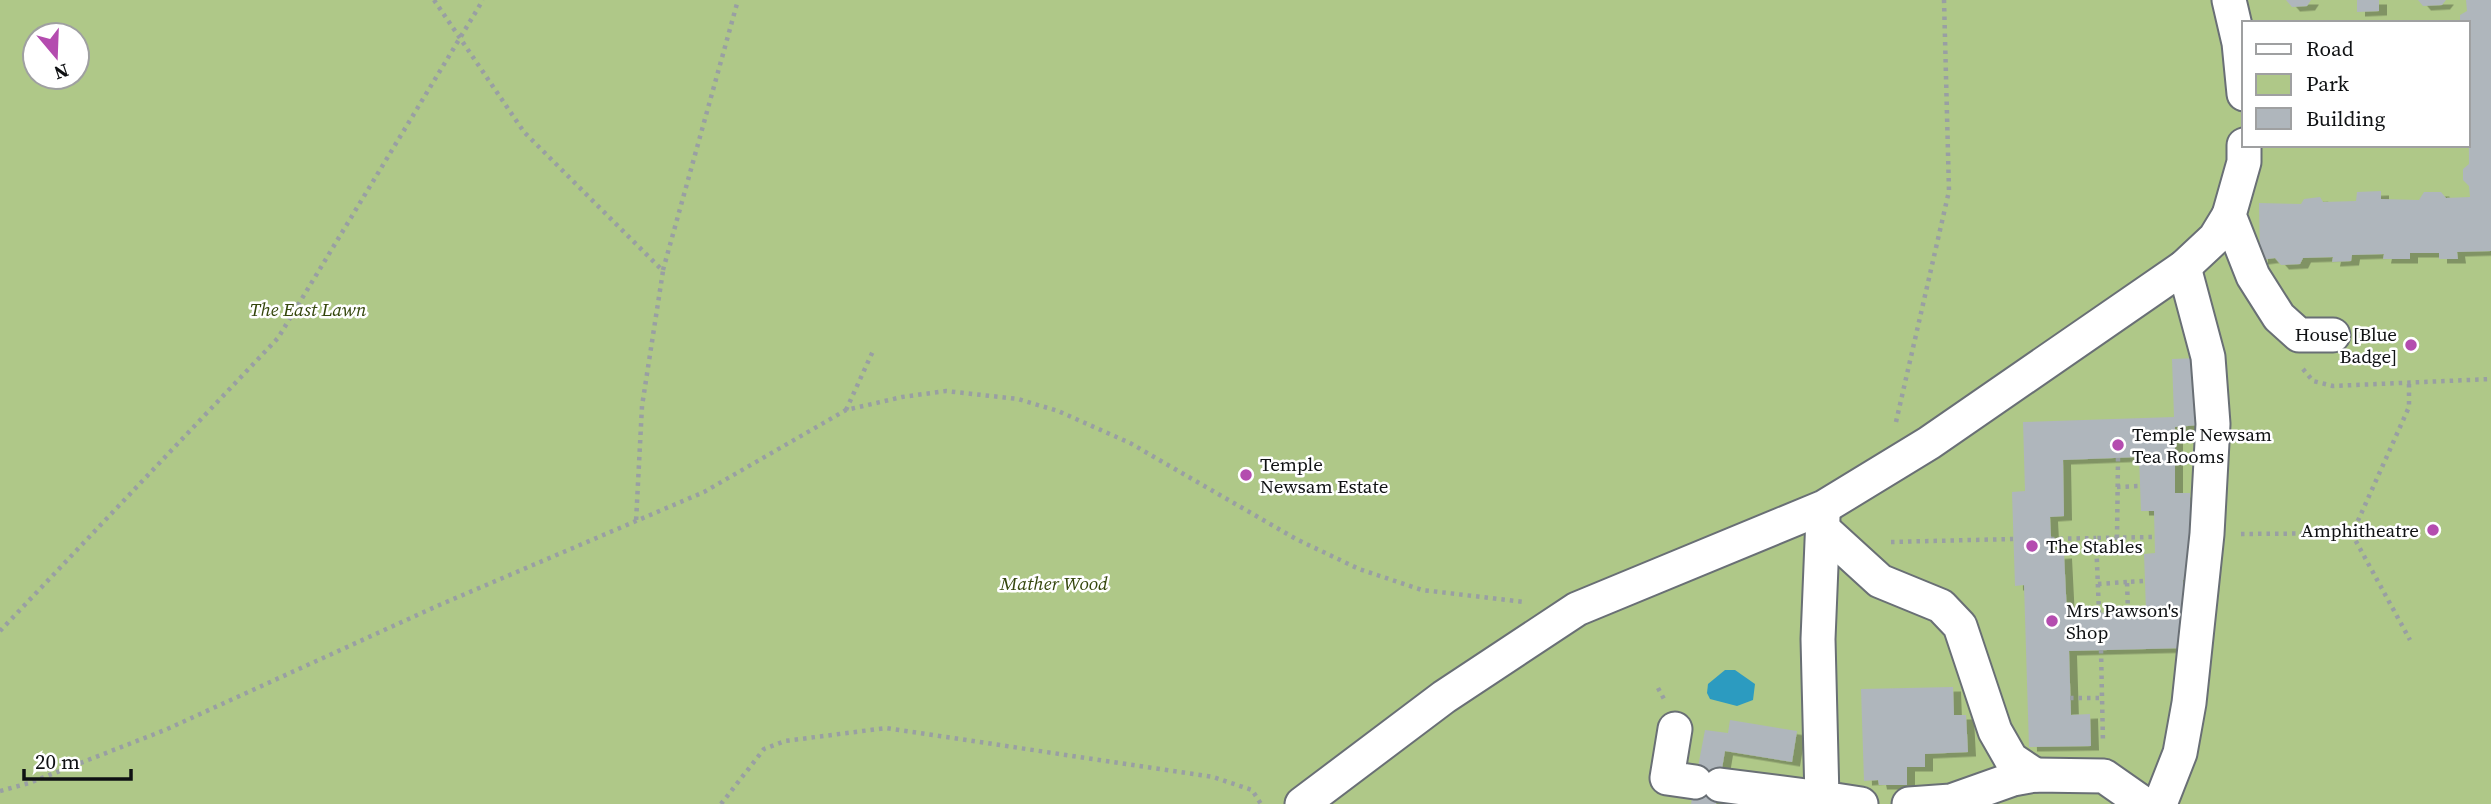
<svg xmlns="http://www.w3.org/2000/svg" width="2491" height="804" viewBox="0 0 2491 804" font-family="'Source Serif 4',serif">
<defs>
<filter id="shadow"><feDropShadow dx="8" dy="4.5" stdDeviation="0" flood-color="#0004"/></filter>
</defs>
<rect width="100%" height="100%" fill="#dde4ea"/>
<path fill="#afc888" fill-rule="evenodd" d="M0,0H2491V804H0ZM2244,23H2468V145H2244ZM35,35H77V77H35Z"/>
<path fill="#2c9bc0" d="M1725,670H1735L1755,684L1753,700L1737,706L1710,699L1707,693L1708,684Z"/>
<g fill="#afb6bc" fill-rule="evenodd" filter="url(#shadow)">
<path d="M2286,0H2311L2307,6L2292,7Z"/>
<path d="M2357,0H2379V11L2357,12Z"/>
<path d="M2418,0H2446L2442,5L2423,6Z"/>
<path d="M2466,0H2491V251L2457,252L2458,259H2439V253H2410V259H2383L2384,254L2352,255L2351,261L2332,262L2333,257L2303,258L2300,264L2281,265L2275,258L2260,260L2259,203L2301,204L2304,199L2320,197L2323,202L2356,201L2357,192L2381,191V199L2419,200L2424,192H2441L2446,198L2470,197L2469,186L2463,180V169L2469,164L2468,23H2460V15L2467,11Z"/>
<path d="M2198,358L2200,425L2175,427V493H2190L2192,579L2183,580L2185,648L2069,651L2071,715L2090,714L2091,746L2029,747L2024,585L2015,586L2012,492L2025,491L2023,422L2174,417L2172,359ZM2139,457L2141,511H2154L2155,553L2144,554L2146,611L2067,614L2064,554L2052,555L2050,517L2064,516L2063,460Z"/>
<path d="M1953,687L1954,715H1966L1968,752L1925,754V767H1907V785H1879L1878,780L1864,781L1861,689Z"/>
<path d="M1730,720L1797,731L1792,762L1725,751L1716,804H1691L1705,730L1728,733Z"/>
</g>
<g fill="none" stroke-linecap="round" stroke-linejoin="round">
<defs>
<g id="street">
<path d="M2229,0L2239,43L2244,94"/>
<path d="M2244,145V162L2229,215L2253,276L2279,317L2299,335H2333"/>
<path d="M1823,517L1818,639L1822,798L1861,804"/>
<path d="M1823,529L1880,581L1941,606L1960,626L1995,731L2011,759L2035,775"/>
<path d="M1675,729L1667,778L1695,782"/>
<path d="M1720,785L1822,798"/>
<path d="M1302,804L1444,697L1577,609L1824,507L1929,443L2184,267L2215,238L2229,215"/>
<path d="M1909,804L1951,801L2013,779L2035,775L2104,776L2144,804"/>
<path d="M2160,804L2180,753L2189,703L2207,534L2213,424L2208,357L2184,267"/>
</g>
</defs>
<use href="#street" stroke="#696f75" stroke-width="37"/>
<g stroke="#999fa3" stroke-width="4.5" stroke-dasharray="3.5 5" stroke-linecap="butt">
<path d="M434,0L524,132L663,271L642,406L636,522"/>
<path d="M663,270L738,0"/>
<path d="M2303,369L2313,381L2333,386L2491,379"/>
<path d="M2409,384V407L2352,534L2410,640"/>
<path d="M846,410L873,351"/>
<path d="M1896,422L1949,191L1944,0"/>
<path d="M2117,487L2140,486"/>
<path d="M2241,534L2366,533"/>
<path d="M2117,538L2118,458"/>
<path d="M2051,539L2096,538"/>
<path d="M1891,542L2013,539"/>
<path d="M2098,584L2127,582"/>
<path d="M2128,612L2127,582L2145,581"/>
<path d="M2099,613L2096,538L2155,537"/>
<path d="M0,631L278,338L483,0"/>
<path d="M2101,650L2103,743"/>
<path d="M1658,688L1664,699"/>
<path d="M2070,698H2102"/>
<path d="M0,791L29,783L165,730L437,606L704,492L846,410L902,397L946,391L1018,399L1058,411L1130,443L1296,539L1359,569L1422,590L1524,602"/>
<path d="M721,804L764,749L785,741L886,728L1213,777L1252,790L1261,804"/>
</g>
<use href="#street" stroke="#fff" stroke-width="33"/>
</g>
<g fill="#b44caf" stroke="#fff" stroke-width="2.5">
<circle cx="2411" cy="345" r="7"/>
<circle cx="2118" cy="445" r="7"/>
<circle cx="1246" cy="475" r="7"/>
<circle cx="2433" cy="530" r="7"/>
<circle cx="2032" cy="546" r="7"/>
<circle cx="2052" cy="621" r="7"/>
</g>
<g text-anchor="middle" stroke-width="5" stroke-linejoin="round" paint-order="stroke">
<g font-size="19" font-style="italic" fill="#34460c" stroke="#fff">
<text x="308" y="316">The East Lawn</text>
<text x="1054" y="590">Mather Wood</text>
</g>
<g font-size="19" fill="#0f1113" stroke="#fff" text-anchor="start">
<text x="2397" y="341" text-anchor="end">House [Blue<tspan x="2397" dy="22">Badge]</tspan></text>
<text x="2132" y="441">Temple Newsam<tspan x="2132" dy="22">Tea Rooms</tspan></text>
<text x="1260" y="471">Temple<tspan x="1260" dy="22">Newsam Estate</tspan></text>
<text x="2419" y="537" text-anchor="end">Amphitheatre</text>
<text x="2046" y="553">The Stables</text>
<text x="2066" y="617">Mrs Pawson's<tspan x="2066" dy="22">Shop</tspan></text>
</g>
</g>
<rect x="2242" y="21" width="228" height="126" fill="#ffffff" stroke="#9fa0a1" stroke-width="2"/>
<rect x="2256" y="44" width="35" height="10" fill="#ffffff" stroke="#9fa0a1" stroke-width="2"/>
<text x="2306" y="56" font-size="21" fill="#0f1113">Road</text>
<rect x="2256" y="74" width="35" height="21" fill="#afc888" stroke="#9fa0a1" stroke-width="2"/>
<text x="2306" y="91" font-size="21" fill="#0f1113">Park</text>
<rect x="2256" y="108" width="35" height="21" fill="#afb6bc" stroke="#9fa0a1" stroke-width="2"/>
<text x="2306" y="126" font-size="21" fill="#0f1113">Building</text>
<g transform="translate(56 56) rotate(161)"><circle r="33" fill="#ffffff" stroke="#9fa0a1" stroke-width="2"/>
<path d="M0-5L12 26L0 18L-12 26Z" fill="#b44caf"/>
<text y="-10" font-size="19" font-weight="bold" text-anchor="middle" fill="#0f1113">N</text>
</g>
<path d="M24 769v10h107v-10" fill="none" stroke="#0f1113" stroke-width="3.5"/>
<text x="35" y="769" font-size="21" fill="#0f1113" stroke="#ffffff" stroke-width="5" paint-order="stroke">20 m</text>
</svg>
